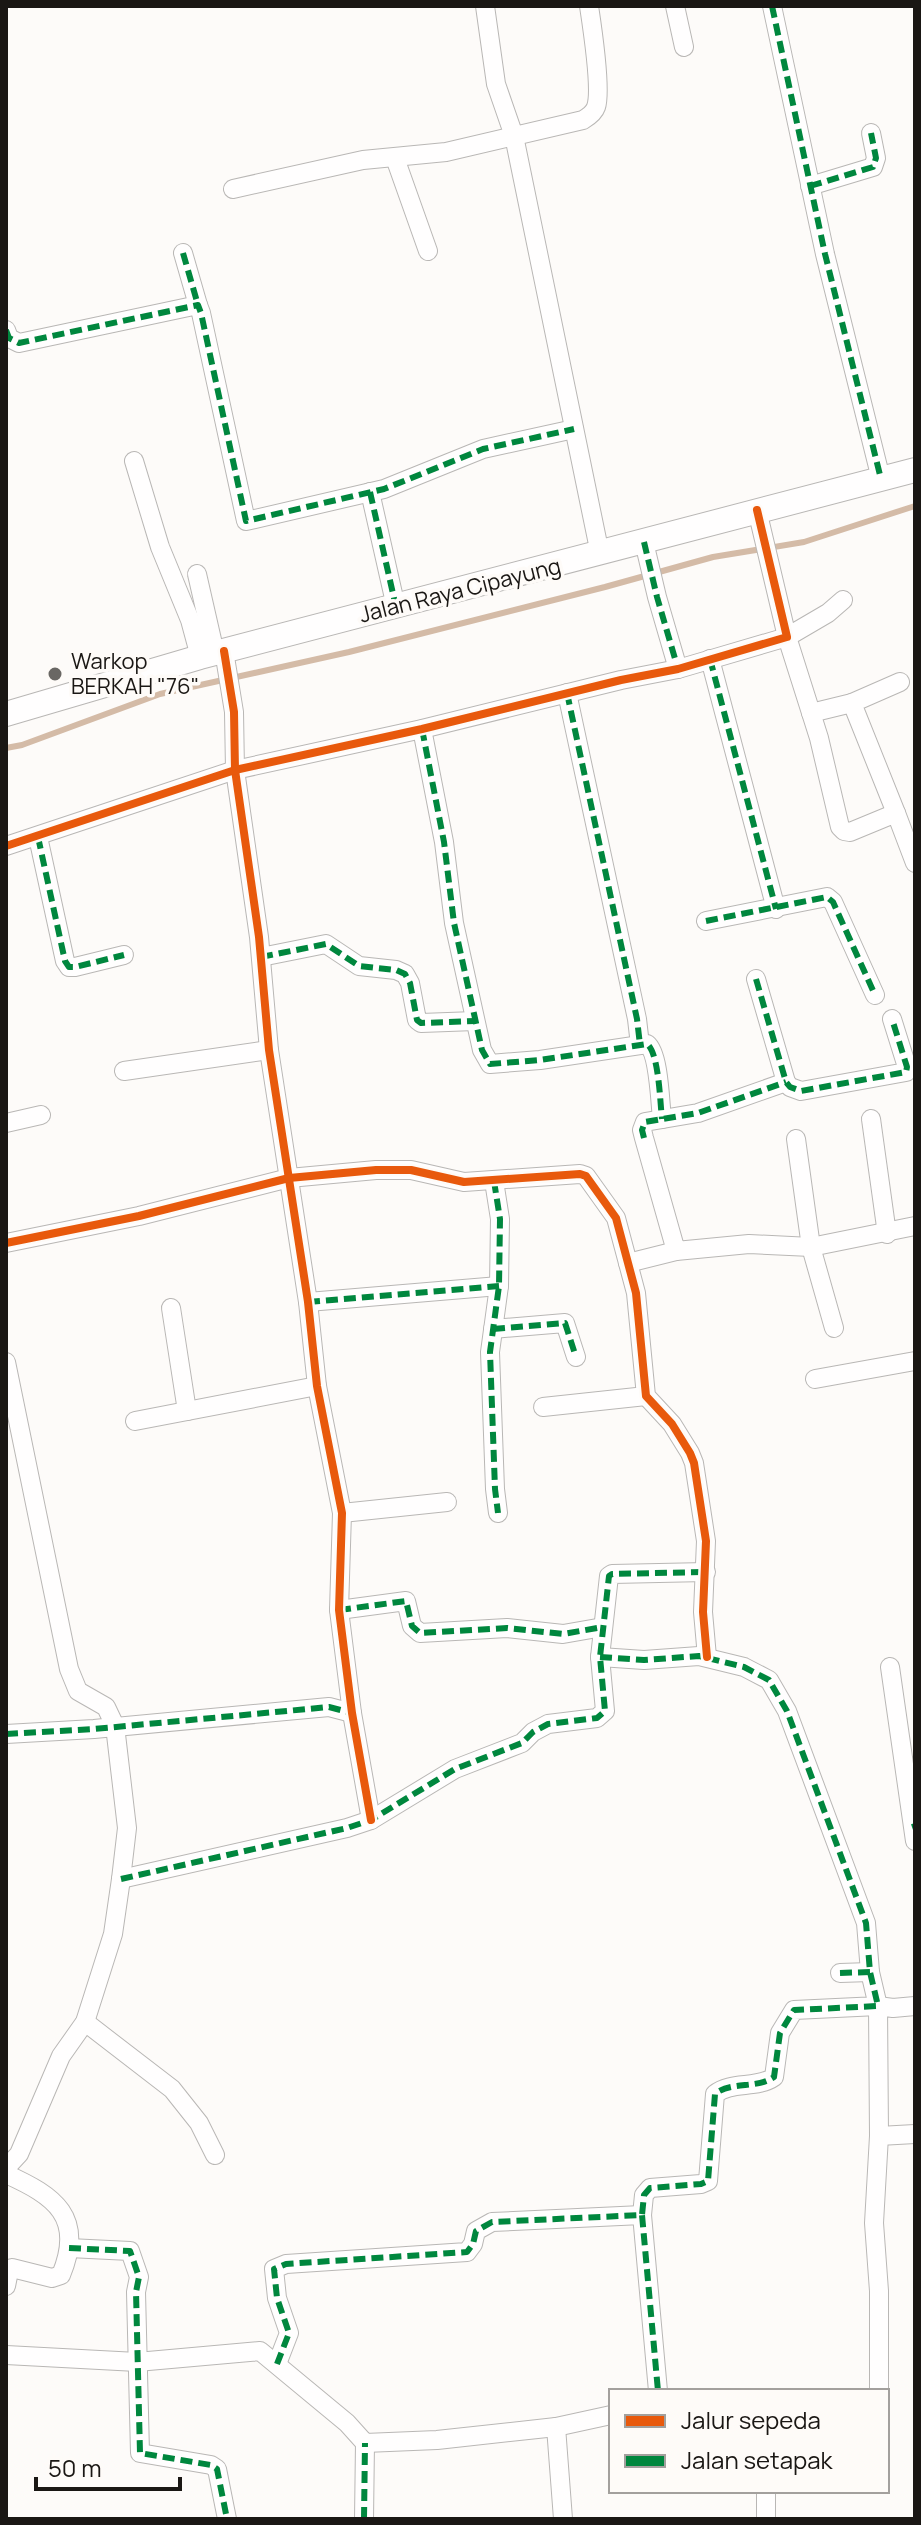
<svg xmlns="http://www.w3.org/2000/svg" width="921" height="2525" viewBox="0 0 921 2525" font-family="Manrope,sans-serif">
<rect width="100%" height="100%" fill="#fdfbf9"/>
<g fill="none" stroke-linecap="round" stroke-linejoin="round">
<path stroke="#d4bba7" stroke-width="6" d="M6,748L22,745L160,694L349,652L605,587L713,557L804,542L915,506"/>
<defs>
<g id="street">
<path d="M485,6L496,84L514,136L600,554"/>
<path d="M675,6L684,47"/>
<path d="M772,6L825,254L881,479"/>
<path d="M395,158L428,251"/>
<path d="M810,186L873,167L876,158L871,133"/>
<path d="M233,189L363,160L446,152L583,120C588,117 594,113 596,107C602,90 592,26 589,6"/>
<path d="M183,253L198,305"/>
<path d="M6,330L9,338L19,343L198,305L201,313L246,521L384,489L483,449L574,429"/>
<path d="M134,461L160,547L190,620L200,657"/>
<path d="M370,492L396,607"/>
<path d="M644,542L657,597L678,669"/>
<path d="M197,574L215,653"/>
<path d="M843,600L828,613L787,637L819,738L840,827L844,831L850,832L896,813L915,863"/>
<path d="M224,651L234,712L235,770L259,937L269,1050L308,1302L317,1386L342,1513L339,1610L352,1713L371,1820"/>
<path d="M710,659L776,909"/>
<path d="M567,693L637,1019L640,1045"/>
<path d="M811,713L852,703"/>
<path d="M422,729L444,842L454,923L482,1050L490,1064L540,1060L647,1044C659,1053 660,1102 662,1119"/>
<path d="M896,813L852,703L900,682"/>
<path d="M38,837L65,961L69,967H75L124,955"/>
<path d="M6,846L235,770L422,729L621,680L678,669L787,637L757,510"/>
<path d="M706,921L827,897L833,902L875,995"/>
<path d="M261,957L326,944L359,966L396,970L405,974L410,983L417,1020L421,1023L475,1021"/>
<path d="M756,979L786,1082L790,1087L801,1091L906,1072L907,1067L892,1019"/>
<path d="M124,1071L269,1050"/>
<path d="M786,1082L698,1113L645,1122L642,1130L644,1138L676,1251L749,1244L811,1247L915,1226"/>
<path d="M871,1119L887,1234"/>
<path d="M6,1123L41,1115"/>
<path d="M796,1139L811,1247L834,1328"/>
<path d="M494,1181L500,1219L499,1286L490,1352L495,1489L498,1513"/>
<path d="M6,1243L139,1216L289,1178L376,1170H411L464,1182L580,1174L586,1176L616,1218L636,1293L646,1396L672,1424L690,1453L694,1463L706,1541L703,1612L707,1657"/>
<path d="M628,1263L676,1251"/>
<path d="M308,1302L499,1286"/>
<path d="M171,1308L187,1411"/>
<path d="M493,1329L565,1323L576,1357"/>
<path d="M6,1362L69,1669L78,1691L106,1707L115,1726L127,1828L121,1879L113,1934L85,2022L61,2056L19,2154L6,2168"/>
<path d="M815,1379L915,1361"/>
<path d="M543,1407L646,1396"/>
<path d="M135,1421L317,1386"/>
<path d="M342,1513L447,1502"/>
<path d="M339,1610L406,1601L412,1626L420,1633L507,1628L563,1634L603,1627"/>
<path d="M600,1657L644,1660L699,1656L744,1667L769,1680L787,1711L866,1923L870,1972L878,2006L794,2010L780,2033L774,2077C757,2089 731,2081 715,2094L708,2181L701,2184L650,2188L644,2195L642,2215"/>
<path d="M890,1667L915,1841"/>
<path d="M6,1734L94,1729L329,1707L352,1713"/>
<path d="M121,1879L347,1828L371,1820L455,1769L522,1743L533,1732L548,1724L597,1718L605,1711L600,1657L609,1576L612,1574L706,1572"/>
<path d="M840,1973L870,1972"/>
<path d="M85,2022L172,2089L199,2123L215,2155"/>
<path d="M879,2136L915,2134"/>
<path d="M6,2174C55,2196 85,2217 61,2275L52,2278L12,2268L9,2271L6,2286"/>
<path d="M69,2248L130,2251L139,2277L136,2292L140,2453L211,2465L217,2469L227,2519"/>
<path d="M6,2355L137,2362L260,2351L347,2423L365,2443L437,2440L556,2427L611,2415"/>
<path d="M277,2364L289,2333L277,2298L274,2269L286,2264L467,2252L473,2244L476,2231L492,2222L642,2215L658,2391"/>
<path d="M879,2391V2291L874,2223L879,2136L878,2006L893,2008L915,2006"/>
<path d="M556,2427L563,2519"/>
<path d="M766,2491V2519"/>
<path d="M364,2519L365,2443"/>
</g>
<path id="secondary" d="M6,714L200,657L915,470"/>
</defs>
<use href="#street" stroke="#b9b7b5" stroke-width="20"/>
<use href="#secondary" stroke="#b9b7b5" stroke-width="26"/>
<use href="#street" stroke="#fffefe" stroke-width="18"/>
<use href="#secondary" stroke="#fffefe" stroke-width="24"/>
<g stroke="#00873e" stroke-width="6" stroke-dasharray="12 6" stroke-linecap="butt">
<path d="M772,6L825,254L881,479"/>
<path d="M810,186L873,167L876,158L871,133"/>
<path d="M183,253L198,305"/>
<path d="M6,330L9,338L19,343L198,305L201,313L246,521L384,489L483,449L574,429"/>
<path d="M370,492L396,607"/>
<path d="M644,542L657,597L678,669"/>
<path d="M710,659L776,909"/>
<path d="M567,693L637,1019L640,1045"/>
<path d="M422,729L444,842L454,923L482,1050L490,1064L540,1060L647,1044C659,1053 660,1102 662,1119"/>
<path d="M38,837L65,961L69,967H75L124,955"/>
<path d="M706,921L827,897L833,902L875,995"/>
<path d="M261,957L326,944L359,966L396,970L405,974L410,983L417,1020L421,1023L475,1021"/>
<path d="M756,979L786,1082L790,1087L801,1091L906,1072L907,1067L892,1019"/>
<path d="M644,1138L642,1130L645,1122L698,1113L786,1082"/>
<path d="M494,1181L500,1219L499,1286L490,1352L495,1489L498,1513"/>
<path d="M308,1302L499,1286"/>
<path d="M493,1329L565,1323L576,1357"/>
<path d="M339,1610L406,1601L412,1626L420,1633L507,1628L563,1634L603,1627"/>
<path d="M600,1657L644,1660L699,1656L744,1667L769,1680L787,1711L866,1923L870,1972L878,2006L794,2010L780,2033L774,2077C757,2089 731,2081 715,2094L708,2181L701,2184L650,2188L644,2195L642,2215"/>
<path d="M6,1734L94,1729L329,1707L352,1713"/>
<path d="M912,1827L915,1826"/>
<path d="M121,1879L347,1828L371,1820L455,1769L522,1743L533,1732L548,1724L597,1718L605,1711L600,1657L609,1576L612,1574L706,1572"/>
<path d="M840,1973L870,1972"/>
<path d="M69,2248L130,2251L139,2277L136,2292L140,2453L211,2465L217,2469L227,2519"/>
<path d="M277,2364L289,2333L277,2298L274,2269L286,2264L467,2252L473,2244L476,2231L492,2222L642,2215L658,2391"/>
<path d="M364,2519L365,2443"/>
</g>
<defs>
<g id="cycleway">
<path d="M224,651L234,712L235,770L259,937L269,1050L308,1302L317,1386L342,1513L339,1610L352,1713L371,1820"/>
<path d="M6,846L235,770L422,729L621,680L678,669L787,637L757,510"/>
<path d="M6,1243L139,1216L289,1178L376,1170H411L464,1182L580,1174L586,1176L616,1218L636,1293L646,1396L672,1424L690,1453L694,1463L706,1541L703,1612L707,1657"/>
</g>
</defs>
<use href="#cycleway" stroke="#fefbf8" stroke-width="13"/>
<use href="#cycleway" stroke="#e8590c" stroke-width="8"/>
</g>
<circle fill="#696764" stroke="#fefbf8" stroke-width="3" cx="55" cy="674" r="8"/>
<g text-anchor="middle" stroke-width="7" stroke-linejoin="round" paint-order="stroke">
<g font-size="22" fill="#1a1714" stroke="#fefbf8">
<text transform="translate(460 590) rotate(-14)" y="8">Jalan Raya Cipayung</text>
</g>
<g font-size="22" fill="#1a1714" stroke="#fefbf8" text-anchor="start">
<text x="71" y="669">Warkop<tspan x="71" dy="25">BERKAH "76"</tspan></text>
</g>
</g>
<rect width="921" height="2525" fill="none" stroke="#1a1714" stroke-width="16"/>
<rect x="609" y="2389" width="280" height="104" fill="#fefbf8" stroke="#a3a09d" stroke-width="2"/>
<rect x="625" y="2415" width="40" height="12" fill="#e8590c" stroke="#a3a09d" stroke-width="2"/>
<text x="681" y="2429" font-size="24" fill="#1a1714">Jalur sepeda</text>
<rect x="625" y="2455" width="40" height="12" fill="#00873e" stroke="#a3a09d" stroke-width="2"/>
<text x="681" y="2469" font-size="24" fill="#1a1714">Jalan setapak</text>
<path d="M36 2477v12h144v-12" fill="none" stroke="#1a1714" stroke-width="4"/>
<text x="48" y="2477" font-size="24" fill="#1a1714" stroke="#fefbf8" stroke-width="6" paint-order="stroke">50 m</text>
</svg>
